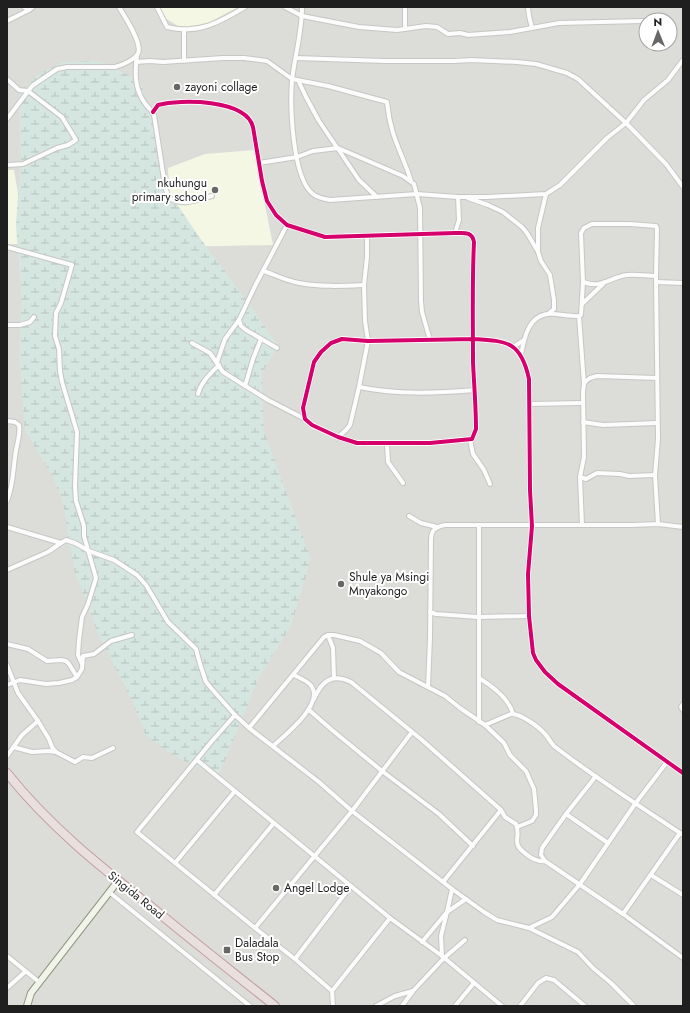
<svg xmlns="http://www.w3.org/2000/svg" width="690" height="1013" viewBox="0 0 690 1013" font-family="Jost,sans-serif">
<defs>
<pattern id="wetland-marsh" width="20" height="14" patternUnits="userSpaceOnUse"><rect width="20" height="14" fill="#d5e5df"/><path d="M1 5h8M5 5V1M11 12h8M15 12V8" fill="none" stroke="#b6c4bf"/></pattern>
</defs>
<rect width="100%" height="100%" fill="#edede8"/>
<path fill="#dcdcd9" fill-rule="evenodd" d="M7,7H683V1006H7ZM646,20H670V44H646Z"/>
<g fill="#f3f7e3">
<path d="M159,7H238L206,24L181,28L165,18Z"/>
<path d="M254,150L273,245L172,247L168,168L205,154Z"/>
<path d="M7,170H14L24,228L18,244H7Z"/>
</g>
<path fill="url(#wetland-marsh)" d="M100,61L140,81L159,135L165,186L197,234L245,298L278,346L262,373L264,431L311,559L291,626L259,678L218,777L176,757L146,736L133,703L99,636L75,573L68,537L64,509L60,494L52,475L25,431L19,360L21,299L16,225L20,166L19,93L37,75L63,62Z"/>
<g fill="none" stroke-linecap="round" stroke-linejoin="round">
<defs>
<g id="street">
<path d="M24,7L29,10"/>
<path d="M157,7L167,27C198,35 220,22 245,7"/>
<path d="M285,7L302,16L359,27L397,30L426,26L437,27L448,34L460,33L468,35L510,32L559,23L643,21"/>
<path d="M302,7C302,32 295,55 292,80C290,105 292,178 313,194C318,198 324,199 330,200L417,194L458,197H486L546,194L560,185L607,138L626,123L644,100L668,80L683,60"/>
<path d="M528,7L529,16L532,28"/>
<path d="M7,21L29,10L33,7"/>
<path d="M184,29V61"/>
<path d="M405,29V7"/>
<path d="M137,55C135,72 134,87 144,102C147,107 152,110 154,115L165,186C166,190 167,195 170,198C181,207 201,199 212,196"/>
<path d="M296,58L384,61H454L471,60L517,62L536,64L567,73L578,79L626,123L666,164L683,187"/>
<path d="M136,62L150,61L163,62L223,58H244L267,61L292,79L328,86L387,102C388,112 390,123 393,133C398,149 406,164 411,181"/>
<path d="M7,79L19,90L28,91L62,117L76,140L68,145L57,148L23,164L7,165"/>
<path d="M298,80L306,97L319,121L359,180L377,197"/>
<path d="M153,112L158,105C180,99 246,99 253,127L262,181L267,201L276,215L287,225L325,237L455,233C464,233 472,231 474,242C472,282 473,322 473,362C474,384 476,407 476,429L472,439L430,443H357L338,437L312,425L305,419L303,408L314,362L321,352L331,343L342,339L368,341L474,339C508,341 521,342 529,379L530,490L532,526L528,574L529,616L533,653L536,660L545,672L558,684L683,773"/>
<path d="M7,119L32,86L57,69L67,67H115C122,65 132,61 137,55C145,46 124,16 119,7"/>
<path d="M259,163L297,157L313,151L338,148L403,176L414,184L420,208L421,301L422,312L430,340"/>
<path d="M546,194L538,228V252L541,261L550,275L554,300V309L548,314"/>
<path d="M468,198L488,205L503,212L522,227L527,233L537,250"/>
<path d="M455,233L459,220L458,197"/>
<path d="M7,247L72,265L61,303L56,313L55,336L59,349L60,371L62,382L77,432L75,486L76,501L84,526V536L96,578L88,604L82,617L79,640L78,655L82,664"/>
<path d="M264,271C275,275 287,281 299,283C321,287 342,286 364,285"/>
<path d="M583,282C602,289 610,277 627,275C636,274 646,276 656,276"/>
<path d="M656,282L683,283"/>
<path d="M582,304L603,284"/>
<path d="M579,316L584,384"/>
<path d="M7,325H20L30,322L34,317"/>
<path d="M192,343L210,353L223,372L268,400L305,419"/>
<path d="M513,347L524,340"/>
<path d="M277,348L246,330L241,326L239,320L255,286L287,225"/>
<path d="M521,355C524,339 528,316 548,314C558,313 569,317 579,316L581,315L583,282L581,233L584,228L592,224H630L656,226L657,229L656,276L658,439L655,475L658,524"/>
<path d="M217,362L225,339L239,320"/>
<path d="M245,386L253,359L261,339"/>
<path d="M359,387C398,395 436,393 475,390"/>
<path d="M198,394C201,382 210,374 219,365"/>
<path d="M530,404L582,403"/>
<path d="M7,421L15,422L19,425C21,434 16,446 15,457C13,472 13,486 7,501"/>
<path d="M583,422L603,425L657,423"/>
<path d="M338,437L346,430L350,425L359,387L368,341L365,321L364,285L367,257V236"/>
<path d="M470,440L473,454L484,470L490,484"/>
<path d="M387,444L388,462L403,483"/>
<path d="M580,477L586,479L597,473L620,474L629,476L655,475"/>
<path d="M409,516L421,523L437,527"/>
<path d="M582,525L580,477L584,457L583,392L584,384L586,381L590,378L597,376L657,378"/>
<path d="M7,527L61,543L66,540L75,543L89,551L114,560L137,575L146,585L168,622L196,649L200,664L206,682L211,688L235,715L249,728L319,782L352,811L393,843L452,889L484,912L497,920L529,928L552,917L580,884L635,804L667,762"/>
<path d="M7,570L48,552L61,543"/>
<path d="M430,612L436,614L478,617L529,616"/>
<path d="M328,635L333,648L334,678"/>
<path d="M7,644L28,649L47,661L61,660L66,661L69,664L77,677"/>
<path d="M7,665L18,693L38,721L49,739L52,747L56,752"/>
<path d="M479,678C492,686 509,698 513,714"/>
<path d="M7,685L20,680L46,684L59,683L72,680L77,677L82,669L83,656L94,654L111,641L132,635"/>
<path d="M428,687L430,638L431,541C431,531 434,527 445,525H632L658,524L683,527"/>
<path d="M314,699C322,681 331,673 351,682L422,740L501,810L505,817L516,824C522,841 508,842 530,857C535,860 539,862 545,861"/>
<path d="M683,704L681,707L683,710"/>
<path d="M309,710L332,730L382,771L439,814L473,846"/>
<path d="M235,715L212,741L137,832L255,928L295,959L332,991"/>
<path d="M479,722V526"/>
<path d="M485,725L511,714C520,713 539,727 545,734C548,737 550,742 554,746C595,778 640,806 683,835"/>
<path d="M249,728L324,637L328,635H334L360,641L381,653L399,672L445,696L460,708L485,725L504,743L510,755L526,771L534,789L536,810V815L532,821L517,827"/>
<path d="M273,746C285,735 323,705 312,687C309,681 299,678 294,675"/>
<path d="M13,747L32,752L49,751L56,752L75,762L83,757L92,758L113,748"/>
<path d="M7,756L22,735L38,721"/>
<path d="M197,760L390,918L442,956L502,1006"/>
<path d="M596,776L566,814L542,848L541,855L545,861L623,914L683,958"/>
<path d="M566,814L608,843"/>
<path d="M175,863L235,791"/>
<path d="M651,875L683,895"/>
<path d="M443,882L501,810"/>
<path d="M109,892L250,1006"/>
<path d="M214,895L274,823"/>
<path d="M623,914L680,833"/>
<path d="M255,928L352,811L412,732"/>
<path d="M529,928L578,952L593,968L611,983L634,1006"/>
<path d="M422,942L447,912L466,899"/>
<path d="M7,956L39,982"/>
<path d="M442,956L441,936L447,912L452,889"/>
<path d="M295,959L351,886"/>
<path d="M7,988L25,972"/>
<path d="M333,1006L332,991L390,918"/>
<path d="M376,1006L395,996L413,991L444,958L465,940"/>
<path d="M402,1006L413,991"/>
<path d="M455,1006L474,983"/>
<path d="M520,1006L538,983L546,978L554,980L585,1006"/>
</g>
<path id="secondary" d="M27,1006L31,993L118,881"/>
<path id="highway" d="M7,773C49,826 101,867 154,909C194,942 235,974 275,1006"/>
</defs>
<use href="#street" stroke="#c6c6c4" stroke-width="6"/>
<use href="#secondary" stroke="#91987f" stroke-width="8"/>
<use href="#highway" stroke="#c39fa2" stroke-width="10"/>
<use href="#street" stroke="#fcfcfc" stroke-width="4"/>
<use href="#secondary" stroke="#f1f4eb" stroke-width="6"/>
<use href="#highway" stroke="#eadfdf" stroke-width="8"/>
<defs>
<path id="cycleway" d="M153,112L158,105C180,99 246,99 253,127L262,181L267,201L276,215L287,225L325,237L455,233C464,233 472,231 474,242C472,282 473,322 473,362C474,384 476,407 476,429L472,439L430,443H357L338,437L312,425L305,419L303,408L314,362L321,352L331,343L342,339L368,341L474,339C508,341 521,342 529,379L530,490L532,526L528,574L529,616L533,653L536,660L545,672L558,684L683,773"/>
</defs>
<use href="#cycleway" stroke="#fff" stroke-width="6"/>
<use href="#cycleway" stroke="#d6006c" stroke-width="4"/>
</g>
<g fill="#676765" stroke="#fff" stroke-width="1.5">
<circle cx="177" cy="87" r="4"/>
<circle cx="215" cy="190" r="4"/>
<circle cx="341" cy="584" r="4"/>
<circle cx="276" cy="888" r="4"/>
<rect x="223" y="946" width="8" height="8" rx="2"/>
</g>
<g text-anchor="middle" stroke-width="4" stroke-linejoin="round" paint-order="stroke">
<g font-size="12" fill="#1f1f1f" stroke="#fff" text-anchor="start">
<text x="185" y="91">zayoni collage</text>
<text x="207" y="187" text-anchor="end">nkuhungu<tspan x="207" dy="14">primary school</tspan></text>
<text x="349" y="581">Shule ya Msingi<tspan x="349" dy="14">Mnyakongo</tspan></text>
<text x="284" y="892">Angel Lodge</text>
<text x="235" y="947">Daladala<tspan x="235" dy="14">Bus Stop</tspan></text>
</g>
<g font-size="12" fill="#1f1f1f" stroke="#fff">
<text transform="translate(136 895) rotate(39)" y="4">Singida Road</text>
</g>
</g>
<rect width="690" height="1013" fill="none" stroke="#1f1f1f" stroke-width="16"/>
<g transform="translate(658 32) rotate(359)"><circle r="19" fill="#ffffff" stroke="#a5a5a5"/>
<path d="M0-3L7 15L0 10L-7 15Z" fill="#676765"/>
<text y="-6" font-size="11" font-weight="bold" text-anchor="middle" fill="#1f1f1f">N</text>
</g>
</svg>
